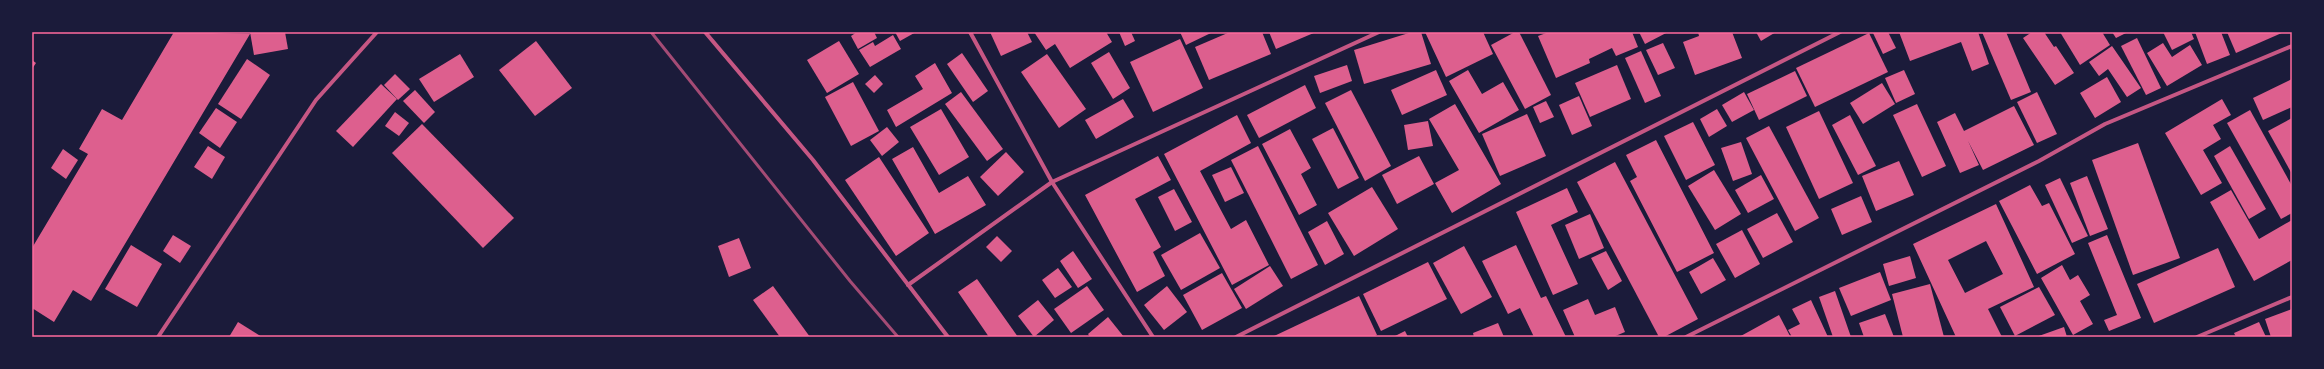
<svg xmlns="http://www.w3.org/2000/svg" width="2324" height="369" viewBox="0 0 2324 369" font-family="Helvetica,sans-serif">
<rect width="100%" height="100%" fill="#1b1b3a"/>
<g fill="#dd5f8e" fill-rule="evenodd">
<path d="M174,32L250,34L91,301L73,290L54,322L32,308V248L88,154L79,149L102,109L122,120Z"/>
<path d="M250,32H285L288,49L254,55Z"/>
<path d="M857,32H874L877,38L858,49L851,36Z"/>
<path d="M895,32H916L900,41Z"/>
<path d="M990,32H1027L1032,42L1001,56Z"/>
<path d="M1034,32H1106L1112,42L1070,68L1055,44L1046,50Z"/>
<path d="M1119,32H1131L1135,41L1125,46Z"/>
<path d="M1180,32H1213L1186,45Z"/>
<path d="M1230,32H1262L1271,54L1209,80L1195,47Z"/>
<path d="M1269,32H1316L1276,49Z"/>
<path d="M1412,32H1421L1431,64L1364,84L1354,50Z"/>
<path d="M1425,32H1483L1493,54L1446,77Z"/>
<path d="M1515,32H1519L1551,95L1525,109L1491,45Z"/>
<path d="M1549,32H1632L1638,47L1616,56L1612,48L1589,59L1590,63L1556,78L1538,36Z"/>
<path d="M1639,32H1668L1645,44Z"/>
<path d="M1698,32H1732L1742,58L1695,75L1683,42L1699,36Z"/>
<path d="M1756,32H1776L1761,41Z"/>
<path d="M1888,32L1896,48L1883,54L1873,33Z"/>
<path d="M1899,32H1978L1989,64L1972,71L1961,42L1910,61Z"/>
<path d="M1982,32H2006L2031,92L2011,100Z"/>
<path d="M2032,32H2044L2054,47L2056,46L2074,73L2055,85L2023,38Z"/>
<path d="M2060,32H2102L2110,45L2080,65Z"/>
<path d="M2112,32H2128L2116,38Z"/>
<path d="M2163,32H2191L2194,39L2172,50Z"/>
<path d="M2195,32H2221L2230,55L2207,64Z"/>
<path d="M2227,32H2284L2236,53Z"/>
<path d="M1869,33L1888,72L1815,107L1796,68Z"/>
<path d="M893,35L901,49L870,67L859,50L873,42L875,46Z"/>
<path d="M2137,38L2161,88L2146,95L2121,46Z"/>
<path d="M1180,39L1203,88L1153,112L1130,62Z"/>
<path d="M536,41L572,88L535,116L499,70Z"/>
<path d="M839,41L859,74L827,93L807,60Z"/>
<path d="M1663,43L1675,68L1658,75L1646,50Z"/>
<path d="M2163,43L2172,57L2190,45L2202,65L2167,86L2147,53Z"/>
<path d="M2112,46L2141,88L2127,97L2108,69L2099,76L2089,62Z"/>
<path d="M1641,51L1661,96L1645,103L1625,58Z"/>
<path d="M1109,52L1130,88L1113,99L1091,63Z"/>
<path d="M962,53L988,91L973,102L947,64Z"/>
<path d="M460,54L474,77L434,102L419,79Z"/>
<path d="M1047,54L1086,109L1059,128L1021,72Z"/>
<path d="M247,59L270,75L241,119L218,104Z"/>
<path d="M32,60L36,63L32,69Z"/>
<path d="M935,63L952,93L896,127L887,110L923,89L915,76Z"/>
<path d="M1347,65L1352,81L1320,93L1314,76Z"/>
<path d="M1617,65L1631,99L1590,117L1575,83Z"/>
<path d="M1436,70L1447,95L1402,115L1391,90Z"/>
<path d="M1468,70L1482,94L1503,82L1519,110L1479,133L1449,81Z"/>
<path d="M1904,70L1915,94L1896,103L1885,78Z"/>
<path d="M1795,71L1807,96L1759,120L1747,94Z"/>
<path d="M395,74L410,89L398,100L384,85Z"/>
<path d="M875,75L883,84L874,93L865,84Z"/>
<path d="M2107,77L2121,102L2095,118L2080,93Z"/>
<path d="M2292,79V107L2263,120L2253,98Z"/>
<path d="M853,82L879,131L851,146L825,97Z"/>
<path d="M1882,83L1895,104L1863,124L1850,103Z"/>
<path d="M381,84L397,99L353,147L336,131Z"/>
<path d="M1305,85L1316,108L1259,138L1247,115Z"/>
<path d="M415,90L435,112L424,123L403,101Z"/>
<path d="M1351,90L1391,166L1365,181L1325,103Z"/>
<path d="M961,92L1003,149L987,161L945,104Z"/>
<path d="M1744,92L1754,110L1732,122L1722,105Z"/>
<path d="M2037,92L2057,134L2037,143L2017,102Z"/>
<path d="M1579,96L1592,126L1572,135L1559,105Z"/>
<path d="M1123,99L1134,117L1096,139L1085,120Z"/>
<path d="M2222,99L2231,115L2213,125L2221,139L2203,150L2222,183L2201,195L2165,133Z"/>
<path d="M1546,101L1554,117L1540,123L1533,107Z"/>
<path d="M1455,104L1501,184L1452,213L1435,183L1459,170L1429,119Z"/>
<path d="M1917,104L1946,166L1922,177L1893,115Z"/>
<path d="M2014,106L2034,145L1983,170L1968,141L1979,165L1960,173L1937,122L1955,113L1964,131Z"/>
<path d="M216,108L237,122L220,148L199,133Z"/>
<path d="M941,109L969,157L939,175L910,127Z"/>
<path d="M1717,109L1727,126L1709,137L1700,119Z"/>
<path d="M2250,110L2292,186V213L2281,219L2227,123Z"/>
<path d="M1819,111L1853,183L1819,199L1786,127Z"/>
<path d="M395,112L409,123L399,136L385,126Z"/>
<path d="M1527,114L1546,156L1500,176L1482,134Z"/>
<path d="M1237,115L1251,143L1200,171L1231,229L1246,220L1269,265L1232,285L1164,154Z"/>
<path d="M1850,115L1876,166L1858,175L1832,125Z"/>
<path d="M2292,118V174L2268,131Z"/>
<path d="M1428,121L1433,146L1408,150L1404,125Z"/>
<path d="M1693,122L1715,165L1686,180L1664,136Z"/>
<path d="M422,124L514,218L483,248L392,153Z"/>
<path d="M1769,126L1819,218L1795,231L1746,138Z"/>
<path d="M887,127L899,142L882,156L870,140Z"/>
<path d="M1333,128L1359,178L1338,189L1312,139Z"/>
<path d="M1290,129L1311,168L1301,174L1317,205L1299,215L1262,144Z"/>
<path d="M1656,140L1714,253L1677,272L1630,181L1637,177L1626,155Z"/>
<path d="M1741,142L1752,174L1733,181L1721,148Z"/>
<path d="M2138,143L2180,258L2133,275L2092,160Z"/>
<path d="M208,146L225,157L212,179L194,167Z"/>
<path d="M1258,146L1318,265L1291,279L1231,160Z"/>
<path d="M2230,146L2266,209L2249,219L2214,156Z"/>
<path d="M913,147L939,193L968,176L986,205L935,234L892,159Z"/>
<path d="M63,149L78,160L66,179L51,168Z"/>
<path d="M1006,152L1024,172L998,196L980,177Z"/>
<path d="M1158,156L1171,180L1135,199L1161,247L1153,252L1165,276L1137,292L1085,195Z"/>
<path d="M1419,156L1434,184L1397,204L1382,175Z"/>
<path d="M879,157L929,233L896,256L845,180Z"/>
<path d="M1899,161L1914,195L1876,211L1862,176Z"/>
<path d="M1615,162L1698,319L1664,337H1659L1577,182Z"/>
<path d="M1231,167L1244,193L1225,202L1212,175Z"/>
<path d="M1714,170L1741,214L1715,230L1688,186Z"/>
<path d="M1761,175L1774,199L1748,213L1735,190Z"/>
<path d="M2087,176L2108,229L2090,236L2070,183Z"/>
<path d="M2060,178L2088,236L2072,243L2045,185Z"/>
<path d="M2030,185L2042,206L2049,203L2075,254L2037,274L1999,201Z"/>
<path d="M1372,187L1398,229L1354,256L1328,213Z"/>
<path d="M1567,188L1578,212L1551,225L1578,284L1553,295L1516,212Z"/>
<path d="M1174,189L1192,222L1175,231L1158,197Z"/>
<path d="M2231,190L2259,239L2292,220V260L2254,281L2210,202Z"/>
<path d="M1861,196L1872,222L1842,235L1831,209Z"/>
<path d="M1996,204L2034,287L1988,309L2002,337H1956L1913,244ZM1986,241L2003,274L1965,293L1948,260Z"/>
<path d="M1777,213L1793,242L1763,258L1747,229Z"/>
<path d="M1590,214L1604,248L1579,259L1565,225Z"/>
<path d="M1327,221L1344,254L1325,265L1308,232Z"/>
<path d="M1742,230L1760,264L1735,278L1716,244Z"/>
<path d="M1200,233L1220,268L1181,290L1161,255Z"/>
<path d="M173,235L191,246L180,263L163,251Z"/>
<path d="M2107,235L2141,318L2109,331L2104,320L2117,315L2088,243Z"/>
<path d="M997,236L1012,251L1001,262L986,247Z"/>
<path d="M739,238L751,268L729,277L718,246Z"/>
<path d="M131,245L162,264L137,307L105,289Z"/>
<path d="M1516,245L1541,298L1546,296L1566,337H1534L1520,308L1508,314L1482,261Z"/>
<path d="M1464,246L1492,297L1461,314L1433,263Z"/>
<path d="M2218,248L2235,287L2154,323L2137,284Z"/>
<path d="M1073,251L1092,279L1078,288L1060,261Z"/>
<path d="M1606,251L1622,281L1608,290L1591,258Z"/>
<path d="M1910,256L1916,278L1889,286L1883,264Z"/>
<path d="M1713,258L1726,280L1701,294L1689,272Z"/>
<path d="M1428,262L1447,299L1381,331L1363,294Z"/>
<path d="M2062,265L2070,280L2078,275L2090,295L2080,301L2093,324L2073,335L2041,278Z"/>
<path d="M1270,266L1283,286L1246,309L1234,289Z"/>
<path d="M1058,268L1072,287L1055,298L1042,280Z"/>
<path d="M1880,272L1891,300L1851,316L1839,288Z"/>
<path d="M1222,273L1242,308L1202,330L1183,295Z"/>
<path d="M977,279L1018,337H989L958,292Z"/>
<path d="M1930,284L1944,337H1903L1892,294Z"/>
<path d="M773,286L810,337H780L753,300Z"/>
<path d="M1087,286L1104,310L1071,333L1054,309Z"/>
<path d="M1167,286L1187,312L1164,330L1144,305Z"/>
<path d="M2039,287L2055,315L2015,336L2000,307Z"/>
<path d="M1835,291L1851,337H1833L1819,297Z"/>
<path d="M1359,296L1377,335L1373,337H1272Z"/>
<path d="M1588,299L1595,315L1615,307L1625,332L1613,337H1575L1563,310Z"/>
<path d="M1038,300L1054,320L1034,337L1018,316Z"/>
<path d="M1811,300L1828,337H1792L1788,330L1800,324L1792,309Z"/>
<path d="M2292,309V337H2271L2265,319Z"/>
<path d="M1885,314L1894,337H1864L1859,323Z"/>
<path d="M1779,315L1790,336L1788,337H1739Z"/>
<path d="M1108,317L1124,337H1090L1088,334Z"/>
<path d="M238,322L262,337H229Z"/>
<path d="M2259,322L2266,337H2236L2234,333Z"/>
<path d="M1498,323L1504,337H1474L1473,333Z"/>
<path d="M2064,327L2067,337H2036Z"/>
<path d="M1405,331L1408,337H1393Z"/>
</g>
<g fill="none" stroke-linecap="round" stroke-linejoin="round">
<g stroke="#c65784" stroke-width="4">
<path d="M705,32L813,160L948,337"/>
<path d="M970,32L1052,182L1153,337"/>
<path d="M908,285L1052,182L1379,32"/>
<path d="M158,337L316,100L377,32"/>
<path d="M1236,337L1840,32"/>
<path d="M1686,337L2039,161L2105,124L2292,46"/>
<path d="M2197,337L2292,297"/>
</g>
<path stroke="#a44b75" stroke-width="3" d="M651,32L850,281L898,337"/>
</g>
<rect width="2324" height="369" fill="none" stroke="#1b1b3a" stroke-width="66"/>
<rect x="33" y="33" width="2258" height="303" fill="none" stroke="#ff6b9d" stroke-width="1.5"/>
</svg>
